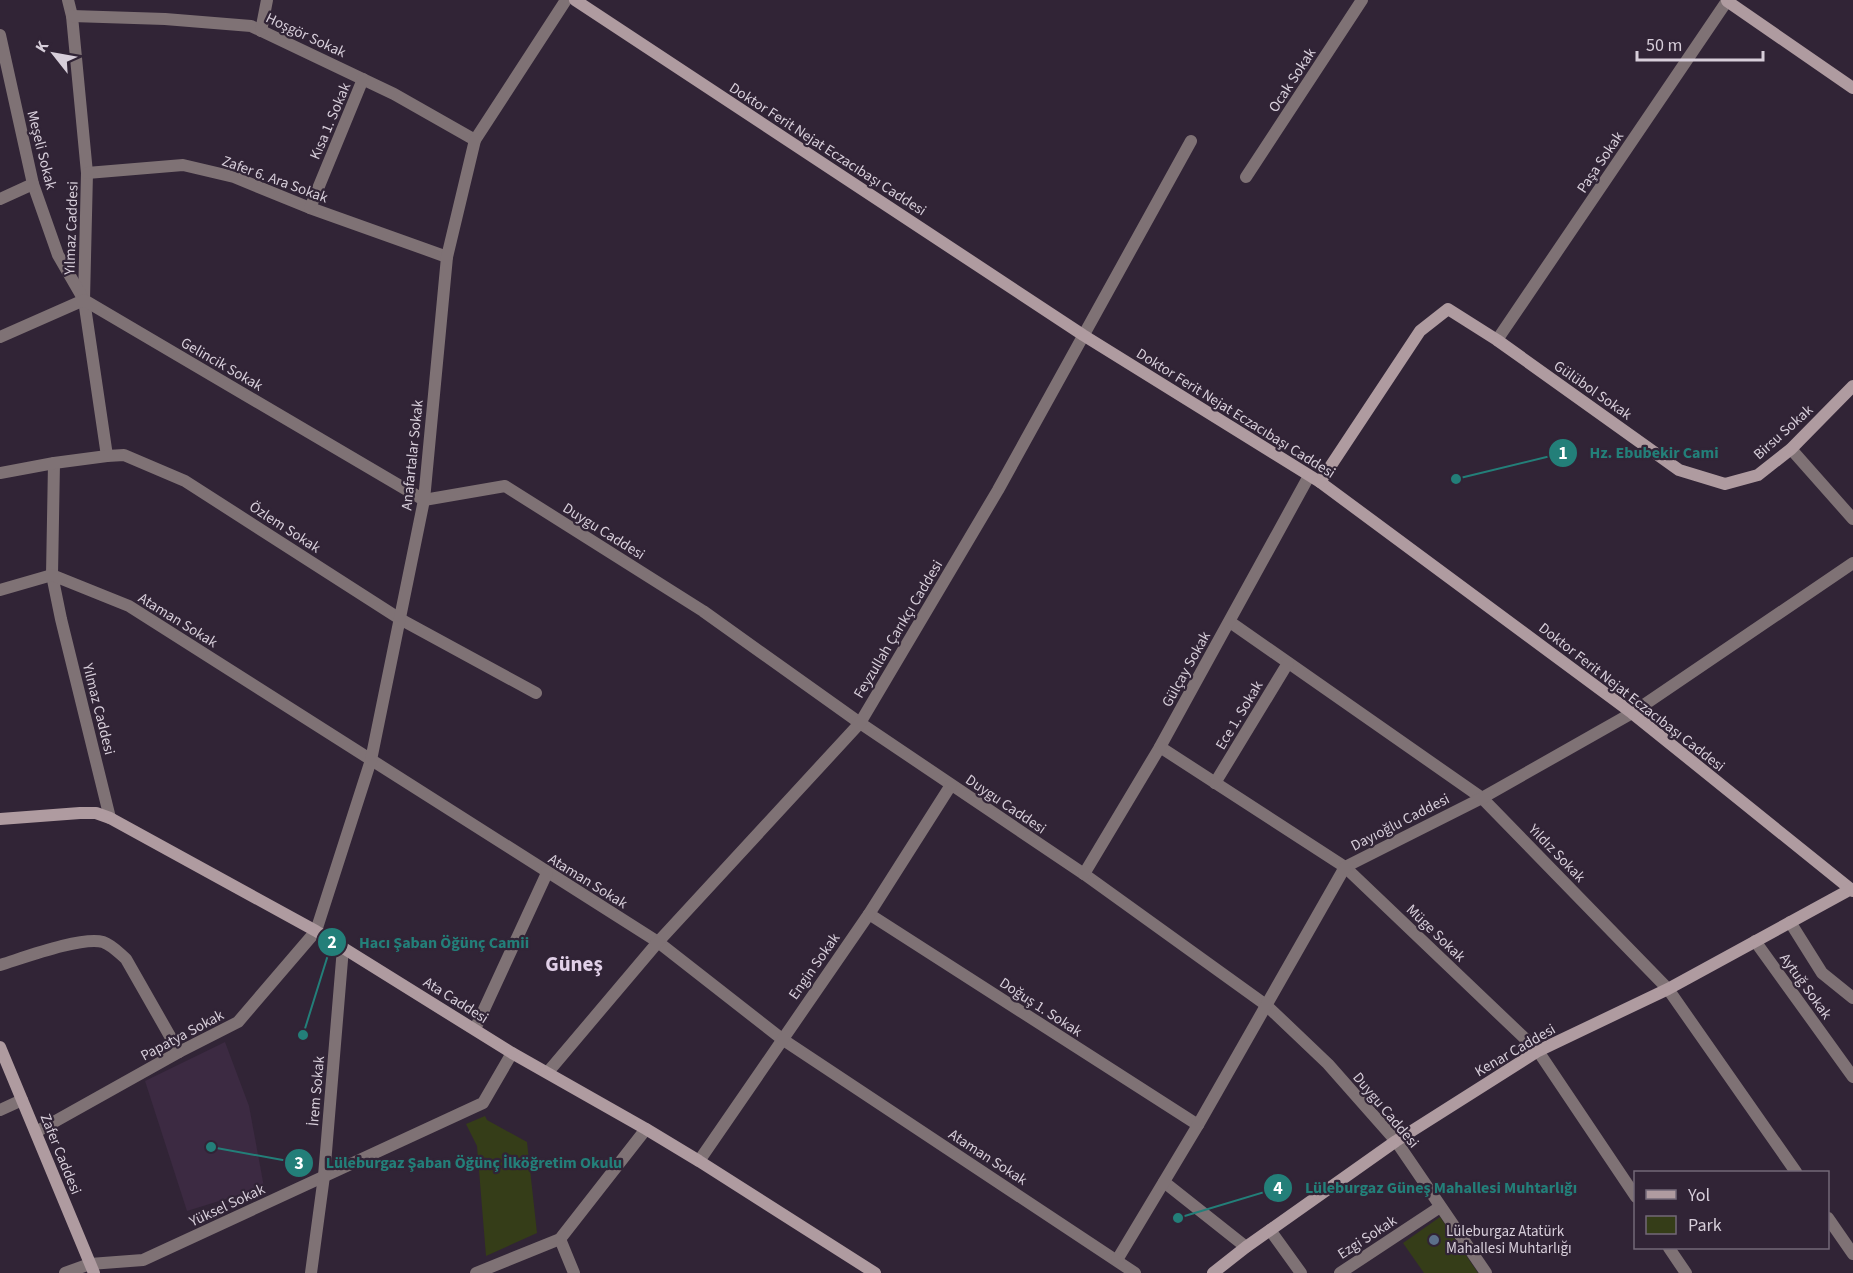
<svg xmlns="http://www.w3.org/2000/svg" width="1853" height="1273" viewBox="0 0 1853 1273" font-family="'Source Sans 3',sans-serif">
<rect width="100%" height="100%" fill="#312436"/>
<path fill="#3c2a42" d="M225,1042L249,1106L264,1187L187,1211L145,1081Z"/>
<g fill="#353d18">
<path d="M485,1116L487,1120L527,1142L537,1233L486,1256L477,1146L466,1124Z"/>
<path d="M1440,1217L1478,1273H1424L1403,1243Z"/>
</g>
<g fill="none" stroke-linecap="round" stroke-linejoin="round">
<g stroke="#7f7275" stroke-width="12">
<path d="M68,0L72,16L87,173L84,300L107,456"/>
<path d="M72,16L165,19L251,26L394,94L475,140"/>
<path d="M261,31L267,0"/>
<path d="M0,35L33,184L58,255L84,300"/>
<path d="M87,173L183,165L234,177L310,208L447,257"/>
<path d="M1246,177L1362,0"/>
<path d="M0,199L33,184"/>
<path d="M310,208L363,79"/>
<path d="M0,337L84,300L424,500L505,486L703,611L860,723L1084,874L1266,1005L1328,1064L1396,1141L1486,1273"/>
<path d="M1497,340L1727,1"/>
<path d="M1791,449L1853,519"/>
<path d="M54,463L52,575L61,619L110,818"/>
<path d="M0,473L54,463L107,456L124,455L185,481L400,619L536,693"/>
<path d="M0,590L52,575L129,606L658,942L782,1039L1135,1273"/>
<path d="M1230,622L1482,798L1668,989L1796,1172"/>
<path d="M1160,747L1345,867L1538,1051L1636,1197"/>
<path d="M1215,783L1288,663"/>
<path d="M1084,874L1160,747L1309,476"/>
<path d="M869,914L1198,1125"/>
<path d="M1790,922L1822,973L1853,998"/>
<path d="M1755,941L1853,1077"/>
<path d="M0,965C23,958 82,936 103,942C112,945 119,953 126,959L179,1052"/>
<path d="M475,1029L547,873"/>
<path d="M548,1072L658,942L860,723L998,490L1191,141"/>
<path d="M0,1110L22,1100"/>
<path d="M36,1132L179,1052L238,1022L316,931L371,760L424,500L447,257L475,140L566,0"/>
<path d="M699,1161L869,914L951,785"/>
<path d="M1164,1182L1246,1247"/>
<path d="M1828,1218L1853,1254"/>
<path d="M1270,1230L1301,1273"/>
<path d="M560,1239L574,1273"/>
<path d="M1669,1248L1686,1273"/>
<path d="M1117,1260L1198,1125L1345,867L1482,798L1632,713L1853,563"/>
<path d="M65,1273L90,1264L143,1260L483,1103L512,1053"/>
<path d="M311,1273L324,1176L343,948"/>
<path d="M476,1273L560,1239L646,1129"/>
<path d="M1340,1273L1440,1207"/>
</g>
<g stroke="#af9ba0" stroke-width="12">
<path d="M575,0L1083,335L1320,482L1632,713L1853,891"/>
<path d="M1727,1L1853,88"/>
<path d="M1320,482L1420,331L1448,309L1497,340L1679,470L1725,484L1758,475L1791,449L1853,386"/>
<path d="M0,819L80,813H96L110,818L316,931L512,1053L646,1129L699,1161L875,1273"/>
<path d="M0,1047L94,1273"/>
<path d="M1213,1273L1246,1247L1396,1141L1538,1051L1668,989L1851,889"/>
</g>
</g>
<circle fill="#5c6f8a" stroke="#312436" stroke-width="2" cx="1434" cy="1240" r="6"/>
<g text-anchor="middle" stroke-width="4.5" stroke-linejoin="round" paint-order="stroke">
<g font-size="15" fill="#d7ceda" stroke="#312436">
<text transform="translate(306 35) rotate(25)" y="5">Hoşgör Sokak</text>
<text transform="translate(1292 80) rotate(-57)" y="5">Ocak Sokak</text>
<text transform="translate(330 121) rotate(-67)" y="5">Kısa 1. Sokak</text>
<text transform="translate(828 149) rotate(33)" y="5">Doktor Ferit Nejat Eczacıbaşı Caddesi</text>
<text transform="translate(42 150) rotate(76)" y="5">Meşeli Sokak</text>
<text transform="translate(1600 162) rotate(-56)" y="5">Paşa Sokak</text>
<text transform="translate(275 179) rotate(20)" y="5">Zafer 6. Ara Sokak</text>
<text transform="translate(71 228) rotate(-88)" y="5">Yılmaz Caddesi</text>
<text transform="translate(222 364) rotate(30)" y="5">Gelincik Sokak</text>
<text transform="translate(1593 390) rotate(35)" y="5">Gülübol Sokak</text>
<text transform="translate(1236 413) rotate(32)" y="5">Doktor Ferit Nejat Eczacıbaşı Caddesi</text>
<text transform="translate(1783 432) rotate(-42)" y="5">Birsu Sokak</text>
<text transform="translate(412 455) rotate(-84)" y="5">Anafartalar Sokak</text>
<text transform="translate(285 527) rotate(33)" y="5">Özlem Sokak</text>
<text transform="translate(604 531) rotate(32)" y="5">Duygu Caddesi</text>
<text transform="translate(178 620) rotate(32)" y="5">Ataman Sokak</text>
<text transform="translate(898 629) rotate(-59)" y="5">Feyzullah Çarıkçı Caddesi</text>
<text transform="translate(1186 669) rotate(-61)" y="5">Gülçay Sokak</text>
<text transform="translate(1632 697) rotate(38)" y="5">Doktor Ferit Nejat Eczacıbaşı Caddesi</text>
<text transform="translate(99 709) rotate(76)" y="5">Yılmaz Caddesi</text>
<text transform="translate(1239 715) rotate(-59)" y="5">Ece 1. Sokak</text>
<text transform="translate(1006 804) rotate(34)" y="5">Duygu Caddesi</text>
<text transform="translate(1400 822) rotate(-27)" y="5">Dayıoğlu Caddesi</text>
<text transform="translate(1557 853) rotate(46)" y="5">Yıldız Sokak</text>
<text transform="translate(588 881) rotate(32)" y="5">Ataman Sokak</text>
<text transform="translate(1436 933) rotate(44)" y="5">Müge Sokak</text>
<text transform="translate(814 966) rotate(-55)" y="5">Engin Sokak</text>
<text transform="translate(1806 986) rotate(54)" y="5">Aytuğ Sokak</text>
<text transform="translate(456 1000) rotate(32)" y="5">Ata Caddesi</text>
<text transform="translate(1041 1007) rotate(33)" y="5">Doğuş 1. Sokak</text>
<text transform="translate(182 1035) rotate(-28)" y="5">Papatya Sokak</text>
<text transform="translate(1515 1050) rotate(-30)" y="5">Kenar Caddesi</text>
<text transform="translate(316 1091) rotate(-85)" y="5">İrem Sokak</text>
<text transform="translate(1386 1110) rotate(50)" y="5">Duygu Caddesi</text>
<text transform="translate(61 1154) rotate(68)" y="5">Zafer Caddesi</text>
<text transform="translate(988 1157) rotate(33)" y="5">Ataman Sokak</text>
<text transform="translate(227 1205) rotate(-25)" y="5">Yüksel Sokak</text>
<text transform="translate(1367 1237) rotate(-33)" y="5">Ezgi Sokak</text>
</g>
<g font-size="15" fill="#d7ceda" stroke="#312436" text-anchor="start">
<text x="1446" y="1236">Lüleburgaz Atatürk<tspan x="1446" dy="17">Mahallesi Muhtarlığı</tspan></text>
</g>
<g font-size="21" font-weight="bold" fill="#e1d0e8" stroke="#312436">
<text x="574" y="971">Güneş</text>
</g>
</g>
<path fill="none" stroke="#237f79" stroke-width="2" d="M1456 479L1563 453M303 1035L332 942M211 1147L299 1163M1178 1218L1278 1188"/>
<g fill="#237f79" stroke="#312436" stroke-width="2">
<circle cx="1456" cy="479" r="6"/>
<circle cx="303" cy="1035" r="6"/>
<circle cx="211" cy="1147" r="6"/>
<circle cx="1178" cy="1218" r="6"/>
<circle cx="1563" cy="453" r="15"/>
<circle cx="332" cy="942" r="15"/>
<circle cx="299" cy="1163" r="15"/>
<circle cx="1278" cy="1188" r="15"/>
</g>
<g font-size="18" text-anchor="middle" font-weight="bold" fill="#fff">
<text x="1563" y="459">1</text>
<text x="332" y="948">2</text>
<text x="299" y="1169">3</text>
<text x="1278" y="1194">4</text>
</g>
<g font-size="16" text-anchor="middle" font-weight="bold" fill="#237f79" stroke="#312436" stroke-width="4.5" stroke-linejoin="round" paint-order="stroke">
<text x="1654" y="458">Hz. Ebubekir Cami</text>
<text x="444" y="948">Hacı Şaban Öğünç Camii</text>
<text x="474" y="1168">Lüleburgaz Şaban Öğünç İlköğretim Okulu</text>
<text x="1441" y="1193">Lüleburgaz Güneş Mahallesi Muhtarlığı</text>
</g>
<rect x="1634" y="1171" width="195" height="78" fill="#312436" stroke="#736878" stroke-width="1.5"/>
<rect x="1646" y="1190" width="30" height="9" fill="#af9ba0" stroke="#736878" stroke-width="1.5"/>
<text x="1688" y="1201" font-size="18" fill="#d7ceda">Yol</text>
<rect x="1646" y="1216" width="30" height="18" fill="#353d18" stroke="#736878" stroke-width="1.5"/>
<text x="1688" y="1231" font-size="18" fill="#d7ceda">Park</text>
<g transform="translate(54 54) rotate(301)" stroke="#312436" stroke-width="4.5" paint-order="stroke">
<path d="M0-4.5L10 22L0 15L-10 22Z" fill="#d7ceda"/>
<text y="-9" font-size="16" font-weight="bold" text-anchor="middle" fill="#d7ceda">K</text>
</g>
<path d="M1637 51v9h126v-9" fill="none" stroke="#d7ceda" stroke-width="3"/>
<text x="1646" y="51" font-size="18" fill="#d7ceda" stroke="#312436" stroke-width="4.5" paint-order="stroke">50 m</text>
</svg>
